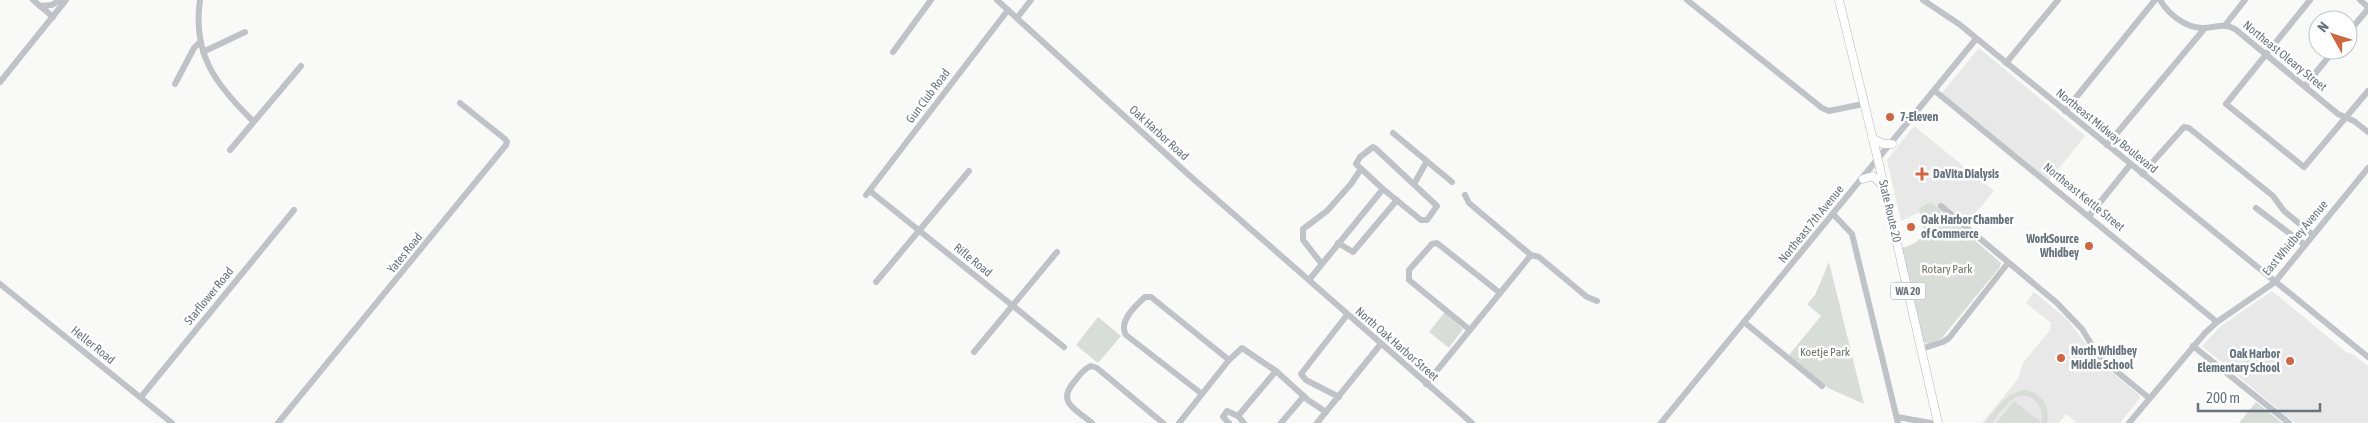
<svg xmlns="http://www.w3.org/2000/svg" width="2368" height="423" viewBox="0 0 2368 423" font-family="'Asap Condensed',sans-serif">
<rect width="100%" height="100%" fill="#f9f9f7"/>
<g fill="#e7e8e7">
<path d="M1979,48L2085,136L2049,181L1942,93Z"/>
<path d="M1914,126L1994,191L1961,230L1932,207L1901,221L1887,160Z"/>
<path d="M2272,291L2346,352L2354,355L2368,366V423H2295L2202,346L2221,326Z"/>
<path d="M2034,292L2068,320L2099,362L2139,395L2140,398L2120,423H2077L2066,414L2059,423H1982L2018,379L2023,363L2050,330L2051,323L2026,303Z"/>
</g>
<g fill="#d9ddd7">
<path d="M1928,203H1932L2001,263L2000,267L1941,339L1929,344L1923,342L1902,248C1927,241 1925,231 1919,209Z"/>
<path d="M1829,262L1864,404L1828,388L1789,355L1821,316L1807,304L1815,295Z"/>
<path d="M1445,312L1463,329L1449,348L1429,332Z"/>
<path d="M1098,317L1121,336L1098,363L1076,345Z"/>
<path d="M2235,347L2240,348L2254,361L2250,365L2234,352Z"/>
<path d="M2026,390C2042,394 2051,407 2047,423H2041C2046,407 2030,388 2013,399C2005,404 1998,415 1992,423H1985C1997,408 2006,392 2026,390Z"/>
<path d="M2014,401L2040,421L2039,423H1996Z"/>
<path d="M2256,402L2282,423H2239Z"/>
</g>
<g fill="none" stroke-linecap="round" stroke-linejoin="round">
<defs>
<g id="major">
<path d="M1839,0L1878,160L1938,423"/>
<path d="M1872,138L1883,144H1892"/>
<path d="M1863,179L1873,176L1883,186"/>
</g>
</defs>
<use href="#major" stroke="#b3b7ba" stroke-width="9"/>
<g stroke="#bfc2c6" stroke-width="6">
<path d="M33,0L53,17"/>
<path d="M200,0C192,54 216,85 253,121"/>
<path d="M997,0L1190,176L1472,423"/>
<path d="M1687,0L1822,108L1829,111L1863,104"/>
<path d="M1923,0L1959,24L2368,357"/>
<path d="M2160,0C2169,15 2187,29 2205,28C2218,27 2223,23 2235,29L2338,114L2354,121L2368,132"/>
<path d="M2310,0L2226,104L2304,167L2368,91"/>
<path d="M2360,0L2368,7"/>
<path d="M40,6L52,5L60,0"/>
<path d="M1017,18L1031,0"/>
<path d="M2226,24L2245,0"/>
<path d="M2348,33L2368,9"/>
<path d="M203,52L245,32"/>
<path d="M893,52L931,0"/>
<path d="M2006,63L2058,0"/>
<path d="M0,82L66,0"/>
<path d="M175,84L194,48L200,42"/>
<path d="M2305,86L2334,50"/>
<path d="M1935,91L2217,322"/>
<path d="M2065,111L2155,0"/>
<path d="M1393,133L1452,182"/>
<path d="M2107,145L2205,28"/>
<path d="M230,150L301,66"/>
<path d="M2142,174L2184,127L2189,128L2273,196L2284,211L2313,235"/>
<path d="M1414,184L1427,161"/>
<path d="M870,191L1064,347"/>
<path d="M866,195L1008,10"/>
<path d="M1465,195L1469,203L1531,255L1539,257L1587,297L1597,301"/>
<path d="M1941,206L2057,303L2082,329L2099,357L2149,398"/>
<path d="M2256,208L2305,245"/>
<path d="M1833,214L1852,234L1898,423"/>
<path d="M2089,216L2130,165"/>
<path d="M1338,243L1353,252L1397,200"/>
<path d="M1321,263L1303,240V229L1327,211L1351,184L1361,169"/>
<path d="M1309,280L1383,189L1356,164L1360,157L1373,147L1376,149L1437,206L1427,220H1421L1383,189"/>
<path d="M876,282L969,171"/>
<path d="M0,284L172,423"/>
<path d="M1744,322L1822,386"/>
<path d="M1470,330L1409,280V270L1432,244L1437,243L1500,293"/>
<path d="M2193,346L2289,423"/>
<path d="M1921,349L1943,342L1949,338L2008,263"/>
<path d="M974,352L1057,252"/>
<path d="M1426,384L1531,255"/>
<path d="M1202,394L1126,335C1118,322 1135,306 1145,297H1151L1229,360"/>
<path d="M141,397L294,210"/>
<path d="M1339,397L1306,380L1301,374L1347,315"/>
<path d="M1238,416L1276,371"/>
<path d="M1897,417L1931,423"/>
<path d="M278,423L506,145L507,142L505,139L460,103"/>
<path d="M1092,423C1077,410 1056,403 1074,382C1079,376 1083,369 1091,366L1097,368L1163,423"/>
<path d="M1179,423L1229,360L1242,348L1276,371L1308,400L1326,412"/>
<path d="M1229,423L1223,417L1227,411L1238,416L1244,423"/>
<path d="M1281,423L1304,396"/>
<path d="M1317,423L1380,345"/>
<path d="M1661,423L1976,39"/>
<path d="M2129,423L2205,333L2217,322L2275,282L2368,168"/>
</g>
<use href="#major" stroke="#fff" stroke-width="8"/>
</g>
<g fill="#cd6743" stroke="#fff" stroke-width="2">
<circle cx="1890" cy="117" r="5"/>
<path d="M1919.5 166.5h5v5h5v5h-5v5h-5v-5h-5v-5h5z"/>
<circle cx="1911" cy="227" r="5"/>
<circle cx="2089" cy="246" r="5"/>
<circle cx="2061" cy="358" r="5"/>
<circle cx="2290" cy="361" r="5"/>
</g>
<g text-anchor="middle" stroke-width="5" stroke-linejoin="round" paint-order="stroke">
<rect fill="#fff" stroke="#959ea5" stroke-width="1" x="1890.5" y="282.5" width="35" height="17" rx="4"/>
<g font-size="11" font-weight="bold" fill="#67747e">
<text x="1908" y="295">WA 20</text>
</g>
<g font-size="12" fill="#67747e" stroke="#fff">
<text transform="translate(2285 56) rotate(39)" y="4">Northeast Oleary Street</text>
<text transform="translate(928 96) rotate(-53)" y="4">Gun Club Road</text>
<text transform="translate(2107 131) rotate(39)" y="4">Northeast Midway Boulevard</text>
<text transform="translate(1159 133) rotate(42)" y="4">Oak Harbor Road</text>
<text transform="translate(2084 197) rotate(39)" y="4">Northeast Kettle Street</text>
<text transform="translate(1890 211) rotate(77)" y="4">State Route 20</text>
<text transform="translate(1811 224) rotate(-51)" y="4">Northeast 7th Avenue</text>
<text transform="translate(2295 238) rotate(-50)" y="4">East Whidbey Avenue</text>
<text transform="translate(405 253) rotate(-51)" y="4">Yates Road</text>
<text transform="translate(973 260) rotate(39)" y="4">Rifle Road</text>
<text transform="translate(209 296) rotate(-51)" y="4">Starflower Road</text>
<text transform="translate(1397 344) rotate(41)" y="4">North Oak Harbor Street</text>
<text transform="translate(93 345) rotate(39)" y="4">Heller Road</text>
</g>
<g font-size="12" font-weight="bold" fill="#67747e" stroke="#fff" text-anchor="start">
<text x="1900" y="121">7-Eleven</text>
<text x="1933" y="178">DaVita Dialysis</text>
<text x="1921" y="224">Oak Harbor Chamber<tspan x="1921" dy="14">of Commerce</tspan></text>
<text x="2079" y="243" text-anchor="end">WorkSource<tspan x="2079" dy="14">Whidbey</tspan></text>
<text x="2071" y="355">North Whidbey<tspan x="2071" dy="14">Middle School</tspan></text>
<text x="2280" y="358" text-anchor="end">Oak Harbor<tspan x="2280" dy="14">Elementary School</tspan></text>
</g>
<g font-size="12" fill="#687766" stroke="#fff">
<text x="1947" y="273">Rotary Park</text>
<text x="1825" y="356">Koetje Park</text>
</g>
</g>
<g transform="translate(2333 35) rotate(309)"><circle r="24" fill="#ffffff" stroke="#c2c7cb"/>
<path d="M0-4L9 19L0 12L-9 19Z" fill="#cd6743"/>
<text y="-8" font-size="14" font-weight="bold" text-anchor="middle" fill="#67747e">N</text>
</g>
<path d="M2198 403v8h122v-8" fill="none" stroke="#67747e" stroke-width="2.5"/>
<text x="2206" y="403" font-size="15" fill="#67747e" stroke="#ffffff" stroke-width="4" paint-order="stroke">200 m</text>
</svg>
